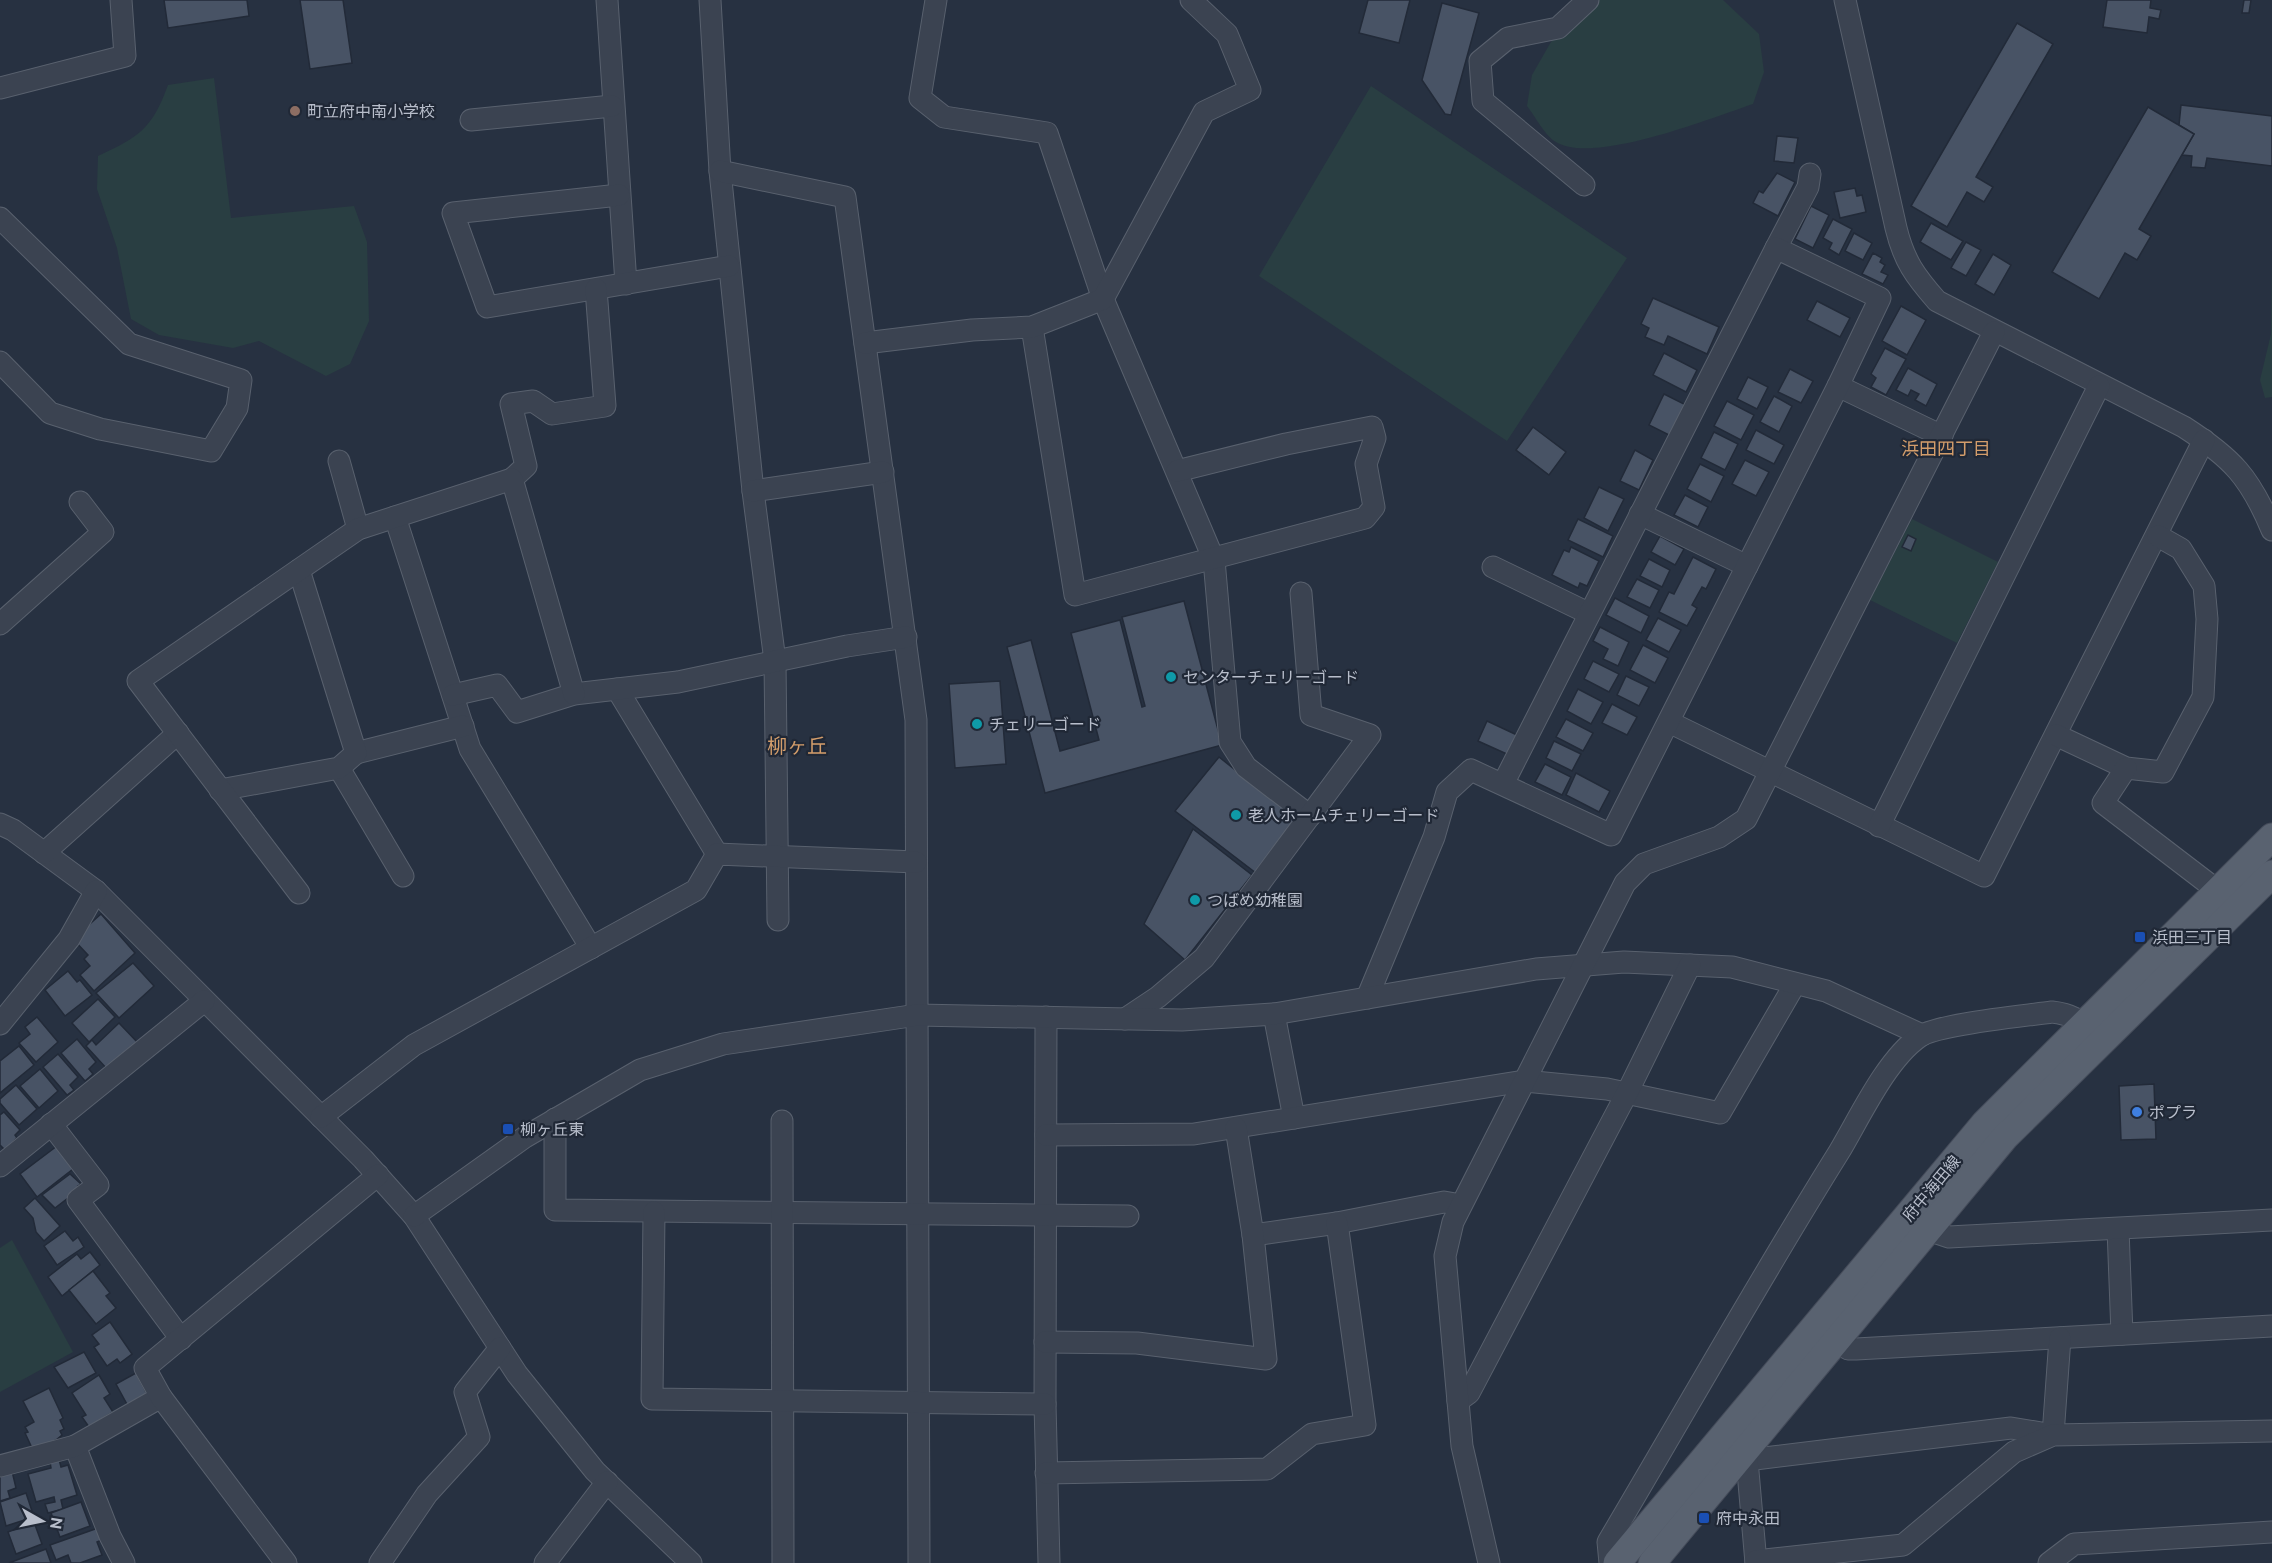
<svg xmlns="http://www.w3.org/2000/svg" width="2272" height="1563" viewBox="0 0 2272 1563" font-family="Ubuntu,'Noto Sans JP',sans-serif">
<rect width="100%" height="100%" fill="#273141"/>
<g fill="#293e42">
<path d="M1582,0H1723L1759,34L1764,72L1753,104C1711,118 1594,165 1556,142C1545,136 1535,116 1527,106L1532,75L1555,35Z"/>
<path d="M214,78L231,218L354,206L367,242L369,321L350,364L326,376L259,341L233,348L159,335L131,319L117,248L97,189L98,156C139,137 152,129 168,85Z"/>
<path d="M1371,86L1627,258L1507,441L1259,276Z"/>
<path d="M2272,251V397L2265,398L2260,380L2271,334Z"/>
<path d="M1912,519L1998,562L1957,643L1870,600Z"/>
<path d="M12,1240L73,1352L0,1392V1248Z"/>
</g>
<g fill="#485365" stroke="#222a38" stroke-width="1.5">
<path d="M164,0H247L249,16L168,28Z"/>
<path d="M300,0H343L352,63L310,69Z"/>
<path d="M1368,0H1410L1399,43L1359,33Z"/>
<path d="M2107,0H2151L2150,8L2161,10L2159,19L2149,17L2147,33L2103,27Z"/>
<path d="M2244,0H2251L2249,13H2242Z"/>
<path d="M1442,3L1479,13L1451,115L1445,114L1422,80Z"/>
<path d="M2017,23L2053,44L1976,177L1993,187L1984,202L1967,192L1947,227L1911,206Z"/>
<path d="M2181,105L2272,116V166L2207,158L2205,168L2191,167L2192,156L2182,155L2194,134L2179,125Z"/>
<path d="M2148,107L2194,134L2139,229L2151,236L2137,260L2125,253L2099,299L2052,272Z"/>
<path d="M1777,136L1798,138L1794,163L1774,161Z"/>
<path d="M1777,173L1795,182L1778,216L1753,203L1759,191L1763,193Z"/>
<path d="M1855,188L1857,196L1862,195L1866,212L1840,218L1834,192Z"/>
<path d="M1811,206L1829,215L1813,248L1795,239Z"/>
<path d="M1833,219L1852,229L1839,255L1829,249L1832,243L1823,238Z"/>
<path d="M1931,223L1963,241L1951,260L1920,242Z"/>
<path d="M1854,233L1872,243L1863,260L1845,251Z"/>
<path d="M1966,242L1981,250L1966,276L1951,268Z"/>
<path d="M1873,253L1882,258L1880,262L1885,265L1881,272L1888,275L1883,284L1862,274Z"/>
<path d="M1993,254L2011,265L1994,295L1975,284Z"/>
<path d="M1653,298L1719,327L1707,354L1668,336L1664,345L1645,337L1649,328L1641,324Z"/>
<path d="M1817,301L1850,318L1840,337L1807,320Z"/>
<path d="M1901,306L1926,320L1907,355L1882,341Z"/>
<path d="M1885,348L1906,359L1886,395L1871,387L1876,378L1871,374Z"/>
<path d="M1664,353L1697,370L1686,392L1653,375Z"/>
<path d="M1908,368L1937,384L1926,406L1915,400L1919,394L1911,390L1908,396L1896,390Z"/>
<path d="M1790,369L1813,381L1801,403L1778,392Z"/>
<path d="M1748,377L1768,387L1757,409L1737,399Z"/>
<path d="M1664,394L1686,405L1671,436L1649,425Z"/>
<path d="M1774,396L1792,406L1779,432L1760,422Z"/>
<path d="M1727,401L1754,415L1741,440L1714,426Z"/>
<path d="M1533,427L1566,452L1549,475L1516,450Z"/>
<path d="M1756,430L1784,445L1774,464L1746,450Z"/>
<path d="M1714,432L1738,444L1725,470L1701,458Z"/>
<path d="M1635,450L1653,460L1639,490L1620,481Z"/>
<path d="M1745,460L1769,472L1756,496L1732,484Z"/>
<path d="M1700,464L1724,476L1711,502L1687,489Z"/>
<path d="M1599,487L1624,499L1608,531L1584,518Z"/>
<path d="M1685,495L1708,507L1698,527L1674,515Z"/>
<path d="M1578,519L1613,536L1603,557L1568,540Z"/>
<path d="M1908,535L1916,539L1911,551L1902,547Z"/>
<path d="M1660,536L1684,549L1675,565L1651,552Z"/>
<path d="M1571,547L1599,561L1587,586L1580,583L1578,588L1552,575L1564,550L1569,552Z"/>
<path d="M1693,557L1716,569L1706,589L1702,587L1692,605L1697,608L1687,626L1659,612L1669,592L1674,594Z"/>
<path d="M1649,559L1670,570L1662,587L1640,576Z"/>
<path d="M1637,579L1659,590L1650,608L1627,597Z"/>
<path d="M1615,598L1649,616L1641,633L1606,615Z"/>
<path d="M1184,601L1222,745L1045,793L1007,647L1031,640L1060,751L1099,740L1071,633L1120,620L1142,707L1145,706L1122,617Z"/>
<path d="M1658,618L1681,630L1669,652L1646,640Z"/>
<path d="M1600,627L1629,642L1618,666L1603,659L1608,649L1593,641Z"/>
<path d="M1643,645L1668,658L1655,683L1630,670Z"/>
<path d="M1593,661L1619,674L1609,692L1584,679Z"/>
<path d="M1626,676L1649,687L1639,706L1617,695Z"/>
<path d="M1000,681L1006,764L955,768L949,684Z"/>
<path d="M1578,689L1603,702L1591,724L1567,711Z"/>
<path d="M1612,704L1637,717L1627,735L1602,723Z"/>
<path d="M1566,719L1593,733L1583,751L1556,737Z"/>
<path d="M1487,721L1517,735L1509,755L1478,741Z"/>
<path d="M1554,741L1581,754L1572,771L1546,758Z"/>
<path d="M1219,757L1297,819L1256,873L1175,811Z"/>
<path d="M1545,764L1571,777L1562,795L1535,782Z"/>
<path d="M1576,773L1610,791L1599,812L1566,795Z"/>
<path d="M1193,829L1252,875L1185,960L1144,924Z"/>
<path d="M101,914L135,953L94,991L80,975L90,966L84,959L88,955L73,939Z"/>
<path d="M133,963L154,986L119,1018L96,993Z"/>
<path d="M68,971L77,982L80,980L92,995L65,1016L45,990Z"/>
<path d="M98,999L115,1017L89,1042L72,1023Z"/>
<path d="M37,1017L58,1042L36,1062L19,1043L30,1034L25,1027Z"/>
<path d="M119,1023L138,1043L108,1070L86,1046L92,1040L96,1045Z"/>
<path d="M77,1039L96,1062L89,1069L93,1074L85,1081L61,1053Z"/>
<path d="M19,1046L34,1065L0,1093V1061Z"/>
<path d="M58,1054L78,1077L70,1085L74,1090L67,1095L43,1067Z"/>
<path d="M40,1069L58,1091L39,1108L20,1086Z"/>
<path d="M2154,1084L2156,1139L2121,1140L2119,1086Z"/>
<path d="M16,1085L37,1109L19,1125L0,1103V1099Z"/>
<path d="M4,1112L20,1130L15,1135L17,1138L5,1150L0,1145V1115Z"/>
<path d="M57,1146L73,1169L37,1197L20,1174Z"/>
<path d="M70,1174L81,1184L78,1186L81,1188L55,1208L42,1195Z"/>
<path d="M35,1198L60,1226L44,1241L36,1232L33,1218L24,1208Z"/>
<path d="M65,1231L73,1241L78,1237L84,1247L57,1265L44,1246Z"/>
<path d="M90,1252L100,1265L62,1296L48,1277L77,1254L81,1259Z"/>
<path d="M93,1271L110,1293L106,1296L116,1308L96,1324L69,1290Z"/>
<path d="M110,1322L132,1354L120,1363L117,1359L107,1366L94,1347L99,1344L92,1335Z"/>
<path d="M84,1352L96,1373L68,1388L54,1367Z"/>
<path d="M136,1373L148,1396L128,1406L116,1384Z"/>
<path d="M99,1375L110,1394L104,1398L113,1412L89,1427L82,1417L86,1415L72,1393Z"/>
<path d="M49,1388L63,1418L60,1420L64,1429L60,1431L62,1435L56,1440L33,1450L25,1433L28,1432L25,1427L34,1422L23,1401Z"/>
<path d="M59,1459L61,1467L68,1465L77,1495L61,1500L63,1509L48,1513L45,1504L55,1502L54,1497L36,1502L28,1474L51,1468L50,1462Z"/>
<path d="M12,1471L16,1488L8,1491L10,1498L0,1501V1474Z"/>
<path d="M26,1493L34,1517L6,1526L0,1502Z"/>
<path d="M81,1502L90,1526L60,1537L51,1513Z"/>
<path d="M34,1522L42,1544L16,1554L8,1532Z"/>
<path d="M98,1528L102,1540L97,1542L102,1555L80,1563H71L68,1555L56,1560L50,1545Z"/>
<path d="M46,1549L51,1563H9Z"/>
</g>
<g fill="none" stroke-linecap="round" stroke-linejoin="round">
<defs>
<g id="minor">
<path d="M607,0L626,284"/>
<path d="M710,0L720,171L753,491L775,661L778,920"/>
<path d="M936,0L920,98L944,117L1047,133L1103,299L1214,560L1230,742L1246,767L1310,816"/>
<path d="M1845,0L1896,228C1904,261 1915,276 1937,301L2184,427C2232,458 2250,477 2272,530"/>
<path d="M0,88L125,56L121,0"/>
<path d="M471,120L612,106"/>
<path d="M720,171L845,197L916,720L919,1563"/>
<path d="M1584,185L1483,101L1480,61L1508,38L1558,28L1588,0"/>
<path d="M619,195L453,213L487,307L729,266"/>
<path d="M0,218L129,344L241,380L237,408L211,451L100,429L50,413L0,362"/>
<path d="M1776,248L1808,187L1810,174"/>
<path d="M1032,327L1075,595L1365,518L1374,507L1366,464L1375,438L1372,427L1286,444L1177,471"/>
<path d="M865,343L972,330L1032,327L1103,299L1204,112L1250,90L1227,34L1191,0"/>
<path d="M1838,386L1942,436"/>
<path d="M339,461L358,529"/>
<path d="M512,479L526,466L511,404L533,401L552,414L605,406L596,289"/>
<path d="M753,491L883,472"/>
<path d="M1640,514L1747,566"/>
<path d="M395,517L470,749L591,948"/>
<path d="M1493,567L1588,613"/>
<path d="M0,624L103,532L80,502"/>
<path d="M617,689L717,854"/>
<path d="M453,695L497,685L517,712L574,694L678,682L847,646L906,637"/>
<path d="M1669,722L1984,876L2204,440"/>
<path d="M2056,735L2126,768L2163,772L2203,697L2207,619L2204,586L2181,549L2158,536"/>
<path d="M356,753L463,726"/>
<path d="M339,768L403,876"/>
<path d="M2126,768L2103,803L2218,891"/>
<path d="M220,790L339,768L356,753L299,570"/>
<path d="M0,824L13,830L96,891L363,1159L414,1216L517,1374L595,1471L691,1563"/>
<path d="M1879,826L2099,386"/>
<path d="M44,853L178,733"/>
<path d="M299,893L138,681L358,529L512,479L574,694"/>
<path d="M1367,998L1434,837L1447,792L1471,770L1611,835L1838,386L1880,298L1776,248L1503,784"/>
<path d="M1274,1014L1294,1118"/>
<path d="M1046,1017L1045,1404L1049,1563"/>
<path d="M1125,1019L1158,997L1204,958L1370,735L1311,715L1301,593"/>
<path d="M0,1024L69,939L96,891"/>
<path d="M321,1117L414,1045L696,890L717,854L916,862"/>
<path d="M555,1119V1210L1128,1216"/>
<path d="M782,1121L783,1563"/>
<path d="M51,1124L98,1185L78,1200L181,1339"/>
<path d="M1046,1135L1194,1134L1524,1081L1607,1089L1720,1113L1795,984"/>
<path d="M0,1166L204,1001"/>
<path d="M654,1212L652,1399L1045,1404"/>
<path d="M414,1216L525,1137L640,1070L723,1044L917,1015L1182,1020L1274,1014L1536,969L1624,962L1732,967L1826,991L1922,1035"/>
<path d="M2118,1229L2122,1334"/>
<path d="M1928,1230L1949,1237L2272,1220"/>
<path d="M1253,1235L1337,1223L1444,1202L1461,1205"/>
<path d="M1825,1331L1848,1349H1856L2272,1326"/>
<path d="M1045,1342L1137,1343L1266,1359L1253,1235L1236,1128"/>
<path d="M1458,1401L1469,1393L1627,1093L1690,965"/>
<path d="M75,1446L110,1536L124,1563"/>
<path d="M1731,1447L1747,1460L2011,1428L2053,1435L2060,1338"/>
<path d="M1747,1460L1756,1563"/>
<path d="M0,1466L75,1446L161,1397"/>
<path d="M1046,1473L1267,1469L1312,1434L1365,1425L1337,1223"/>
<path d="M1756,1561L1903,1545L2014,1452L2053,1435L2272,1431"/>
<path d="M286,1563L161,1397L145,1368L378,1175"/>
<path d="M380,1563L427,1494L479,1437L465,1392L500,1348"/>
<path d="M545,1563L607,1482"/>
<path d="M1489,1563L1462,1446L1445,1256L1453,1222L1625,883L1644,864L1719,837L1746,819L1994,332"/>
<path d="M1610,1563L1608,1542C1685,1412 1759,1280 1839,1152C1860,1117 1886,1060 1919,1037C1937,1024 2025,1016 2052,1012C2070,1014 2082,1020 2095,1034"/>
<path d="M2049,1563L2074,1544L2272,1532"/>
</g>
<g id="major">
<path d="M1617,1563L1985,1123L2272,837"/>
<path d="M1652,1563L2005,1137L2272,874"/>
</g>
</defs>
<use href="#minor" stroke="#59616e" stroke-width="23"/>
<use href="#major" stroke="#454c5a" stroke-width="29"/>
<use href="#minor" stroke="#3b4351" stroke-width="21"/>
<use href="#major" stroke="#596270" stroke-width="27"/>
</g>
<circle fill="#8d6e63" stroke="#202836" stroke-width="2" cx="295" cy="111" r="6"/>
<g fill="#0f9aa8" stroke="#202836" stroke-width="2">
<circle cx="1171" cy="677" r="6"/>
<circle cx="977" cy="724" r="6"/>
<circle cx="1236" cy="815" r="6"/>
<circle cx="1195" cy="900" r="6"/>
</g>
<g fill="#1a4fb4" stroke="#202836" stroke-width="2">
<rect x="2134" y="931" width="12" height="12" rx="3"/>
<rect x="502" y="1123" width="12" height="12" rx="3"/>
<rect x="1698" y="1512" width="12" height="12" rx="3"/>
</g>
<circle fill="#3f7fe0" stroke="#202836" stroke-width="2" cx="2137" cy="1112" r="6"/>
<g text-anchor="middle" stroke-width="4.5" stroke-linejoin="round" paint-order="stroke">
<g font-size="16" fill="#b8becb" stroke="#202836" text-anchor="start">
<text x="307" y="117">町立府中南小学校</text>
<text x="1183" y="683">センターチェリーゴード</text>
<text x="989" y="730">チェリーゴード</text>
<text x="1248" y="821">老人ホームチェリーゴード</text>
<text x="1207" y="906">つばめ幼稚園</text>
<text x="2152" y="943">浜田三丁目</text>
<text x="2149" y="1118">ポプラ</text>
<text x="520" y="1135">柳ヶ丘東</text>
<text x="1716" y="1524">府中永田</text>
</g>
<g font-size="16" fill="#b8becb" stroke="#202836">
<text transform="translate(1931 1188) rotate(-50)" y="6">府中海田線</text>
</g>
<g font-size="18" fill="#d39d6b" stroke="#202836">
<text x="1946" y="455">浜田四丁目</text>
</g>
<g font-size="20" fill="#d39d6b" stroke="#202836">
<text x="797" y="753">柳ヶ丘</text>
</g>
</g>
<g transform="translate(42 1521) rotate(99)" stroke="#202836" stroke-width="4.5" paint-order="stroke">
<path d="M0-4.5L10 22L0 15L-10 22Z" fill="#b8becb"/>
<text y="-9" font-size="16" font-weight="bold" text-anchor="middle" fill="#b8becb">N</text>
</g>
</svg>
